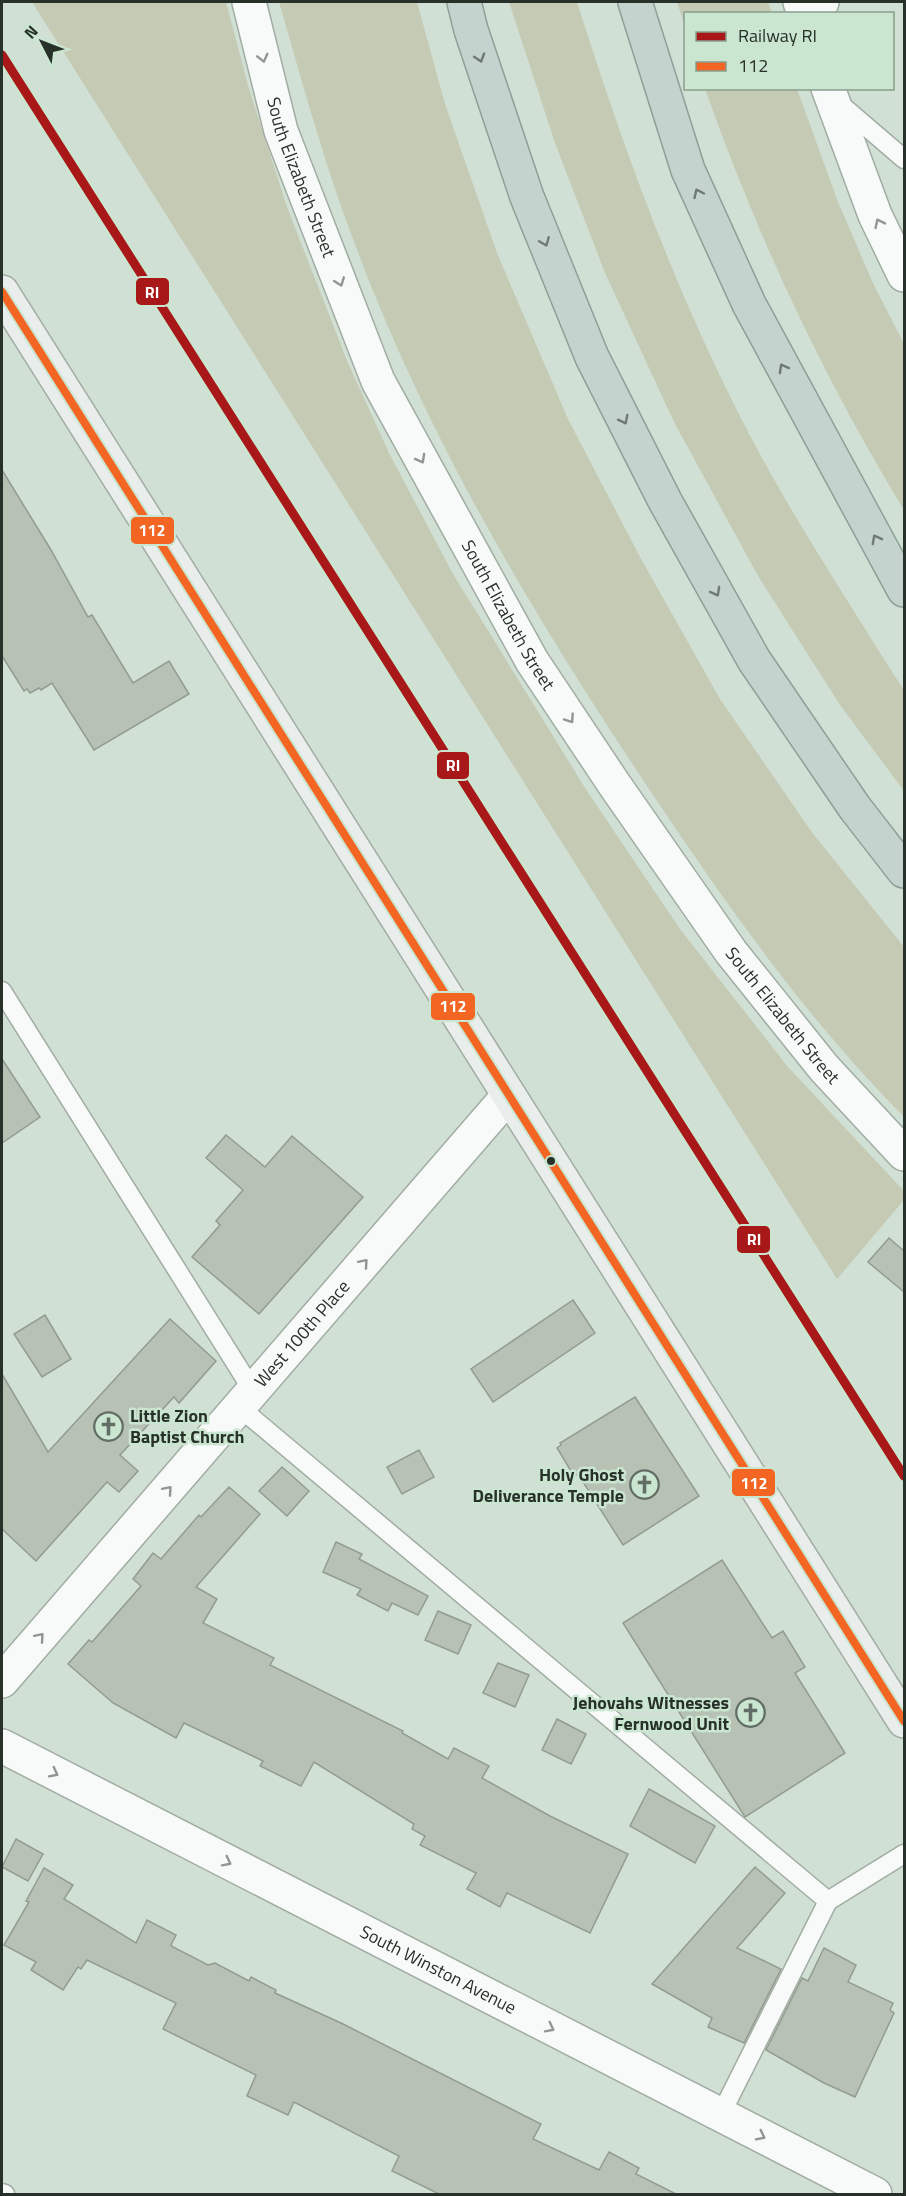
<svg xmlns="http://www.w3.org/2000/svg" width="906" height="2196" viewBox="0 0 906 2196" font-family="'Titillium Web',sans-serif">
<rect width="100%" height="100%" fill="#d1e0d4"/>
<g fill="#c5cab4">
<path d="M32,2H226L249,89L287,207L348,363L389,453L453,574L587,791L680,929L788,1067L904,1191V1200L837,1279Z"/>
<path d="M279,2H417L445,104L497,253L568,419L640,557L720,699L811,831L904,947V1117C808,1020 733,914 657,801C537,622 424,435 350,231C322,156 301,78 279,2Z"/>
<path d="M509,2H577C630,170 692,337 780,490C814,549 851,606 887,664L904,690V791L840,705L758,576L674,422L605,273L555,143Z"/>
<path d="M677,2H768L772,13L686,14L685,27Z"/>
<path d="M705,89H797L838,202L872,281L904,344V510C823,377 757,236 705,89Z"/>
</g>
<g fill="#b7c1b4" stroke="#939c91" stroke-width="1.5">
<path d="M2,470L51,550L88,617L92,615L133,683L169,661L189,694L94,750L52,683L41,690L39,688L30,693L27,689L24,691L2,656Z"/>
<path d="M2,1059L40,1117L2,1143Z"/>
<path d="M226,1135L265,1167L292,1136L363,1197L259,1314L192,1257L220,1225L216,1221L243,1190L206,1158Z"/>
<path d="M889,1238L904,1251V1292L868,1262Z"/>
<path d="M573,1300L595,1333L493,1402L471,1369Z"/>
<path d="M45,1315L71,1359L42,1377L14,1334Z"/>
<path d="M170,1319L216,1361L179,1403L174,1397L120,1455L138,1471L119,1492L107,1482L36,1561L2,1529V1374L48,1452Z"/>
<path d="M635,1397L699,1496L623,1545L578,1474L574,1476L557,1448L561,1445L560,1443Z"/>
<path d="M419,1450L434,1477L402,1494L387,1467Z"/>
<path d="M282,1467L309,1491L287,1516L259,1491Z"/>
<path d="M229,1487L260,1514L196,1587L217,1599L203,1623L274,1658L270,1665L403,1731L402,1733L448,1759L454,1748L489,1766L482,1778L550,1816L628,1854L590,1933L507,1893L500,1907L467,1889L476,1873L420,1845L425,1836L412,1829L414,1824L314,1762L301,1786L260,1766L263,1761L184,1723L176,1738L113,1703L68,1664L89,1640L92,1642L141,1586L133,1579L153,1553L161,1559L199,1515L201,1517Z"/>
<path d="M336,1542L362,1554L359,1559L428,1596L418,1615L392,1603L388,1611L357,1595L361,1589L323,1572Z"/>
<path d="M722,1560L772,1638L783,1631L805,1667L795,1673L845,1753L745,1817L623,1623Z"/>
<path d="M438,1611L471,1625L458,1654L425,1640Z"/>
<path d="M498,1663L529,1675L515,1707L483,1693Z"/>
<path d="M557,1719L586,1734L571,1764L542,1750Z"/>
<path d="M649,1789L715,1826L695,1863L630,1826Z"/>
<path d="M16,1839L43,1854L28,1881L2,1867Z"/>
<path d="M755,1867L785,1893L737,1948L781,1969L744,2043L708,2027L712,2018L652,1984Z"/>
<path d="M44,1868L73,1885L64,1899L136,1943L147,1920L176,1935L171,1945L173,1947L208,1965L215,1963L249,1981L251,1977L276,1990L275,1993L341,2023L541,2124L533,2139L599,2170L609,2152L639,2168L636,2174L676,2194H439L392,2171L399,2156L294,2102L288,2115L247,2096L256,2075L163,2029L176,2003L87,1960L81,1969L78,1967L63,1990L31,1970L36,1962L4,1945L29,1902L26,1901Z"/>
<path d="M824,1948L856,1965L848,1982L893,2003L890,2010L894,2013L855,2097L824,2083L766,2050L802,1978L808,1981Z"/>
</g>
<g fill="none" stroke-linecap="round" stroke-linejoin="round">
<defs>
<g id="service">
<path d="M840,104L904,159"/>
<path d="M2,991L253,1391"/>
<path d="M239,1407L828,1901"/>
<path d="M720,2116L828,1901L904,1854"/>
<path d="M2,2193L5,2194"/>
</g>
<g id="minor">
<path d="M811,14L822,2"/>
<path id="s1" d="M2,1681L508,1096"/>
<path id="s2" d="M2,1746L875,2194"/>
</g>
<g id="tertiary">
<path id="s3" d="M249,2L281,131L378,381L532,661L614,784L731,952L824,1068L904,1154"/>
<path d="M800,2L804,14"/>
<path d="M828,88L875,215L904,275"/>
</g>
<path id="secondary" d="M2,292L904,1721"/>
<g id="motorway">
<path d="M464,2L471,30L527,197L592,357L665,501L754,660L855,808L904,871"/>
<path d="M635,2L688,170L749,304L904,590"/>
</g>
</defs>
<use href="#service" stroke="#a1aca2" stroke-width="21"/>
<use href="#minor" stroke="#a1aca2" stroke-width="36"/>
<use href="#tertiary" stroke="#a1aca2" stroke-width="36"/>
<use href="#secondary" stroke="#a1aca2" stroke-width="36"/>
<use href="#motorway" stroke="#8ca097" stroke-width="36"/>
<use href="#service" stroke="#f8faf9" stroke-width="18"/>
<use href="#minor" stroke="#f8faf9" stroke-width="33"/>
<use href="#tertiary" stroke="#f8faf9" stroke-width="33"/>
<use href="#secondary" stroke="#e9eeec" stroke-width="33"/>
<use href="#motorway" stroke="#c5d3cf" stroke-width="33"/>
<defs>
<path id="bus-1" d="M2,292L904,1721"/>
</defs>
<use href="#bus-1" stroke="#cbe6d0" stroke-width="12"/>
<use href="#bus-1" stroke="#f26522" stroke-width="8"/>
<defs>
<path id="rail-1" d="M2,55L904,1476"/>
</defs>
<use href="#rail-1" stroke="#cbe6d0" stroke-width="14"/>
<use href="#rail-1" stroke="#a81818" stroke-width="9"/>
</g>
<defs><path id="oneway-chevron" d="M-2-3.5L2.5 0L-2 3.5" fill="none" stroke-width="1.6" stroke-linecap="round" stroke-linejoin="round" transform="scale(1.5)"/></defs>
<g stroke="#909691">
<use href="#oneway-chevron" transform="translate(263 58) rotate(76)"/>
<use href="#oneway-chevron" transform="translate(879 223) rotate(-116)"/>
<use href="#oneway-chevron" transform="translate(340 282) rotate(69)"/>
<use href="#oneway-chevron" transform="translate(421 459) rotate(61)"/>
<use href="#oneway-chevron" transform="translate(570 719) rotate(56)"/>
<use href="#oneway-chevron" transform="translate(364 1263) rotate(-49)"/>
<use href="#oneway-chevron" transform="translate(168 1490) rotate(-49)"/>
<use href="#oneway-chevron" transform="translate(40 1637) rotate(-49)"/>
<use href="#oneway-chevron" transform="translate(54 1773) rotate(27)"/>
<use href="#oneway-chevron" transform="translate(227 1862) rotate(27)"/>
<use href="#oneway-chevron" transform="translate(550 2028) rotate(27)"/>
<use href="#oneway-chevron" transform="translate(761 2136) rotate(27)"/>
</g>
<g stroke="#6e7a74">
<use href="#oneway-chevron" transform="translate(480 58) rotate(72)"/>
<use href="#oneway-chevron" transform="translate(698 193) rotate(-115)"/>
<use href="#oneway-chevron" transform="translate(545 242) rotate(68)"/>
<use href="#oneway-chevron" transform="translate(783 368) rotate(-119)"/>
<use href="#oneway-chevron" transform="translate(624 420) rotate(63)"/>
<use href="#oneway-chevron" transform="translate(876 539) rotate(-118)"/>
<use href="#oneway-chevron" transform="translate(716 592) rotate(61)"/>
</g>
<defs>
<symbol id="church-ring" viewBox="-11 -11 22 22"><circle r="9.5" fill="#cbe6d0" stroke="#626e65" stroke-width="1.5"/><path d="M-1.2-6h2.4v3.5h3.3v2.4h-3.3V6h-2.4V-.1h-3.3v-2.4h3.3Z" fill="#626e65"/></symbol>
</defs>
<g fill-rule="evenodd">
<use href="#church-ring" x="92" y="1410" width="33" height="33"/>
<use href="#church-ring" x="628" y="1468" width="33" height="33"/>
<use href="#church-ring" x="734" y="1696" width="33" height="33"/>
</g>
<circle fill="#273129" stroke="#cbe6d0" stroke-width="2" cx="551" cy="1161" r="5"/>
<g text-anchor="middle" stroke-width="5" stroke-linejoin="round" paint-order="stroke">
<g font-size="18" fill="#273129" stroke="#cbe6d0">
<text dy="6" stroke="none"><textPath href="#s3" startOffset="183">South Elizabeth Street</textPath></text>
<text dy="6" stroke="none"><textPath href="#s3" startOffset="669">South Elizabeth Street</textPath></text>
<text dy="6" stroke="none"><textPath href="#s3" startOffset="1155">South Elizabeth Street</textPath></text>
<text dy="6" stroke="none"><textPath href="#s1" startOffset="459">West 100th Place</textPath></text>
<text dy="6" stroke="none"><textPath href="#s2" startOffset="490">South Winston Avenue</textPath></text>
</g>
<g font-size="18" font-weight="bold" fill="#273129" stroke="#cbe6d0" text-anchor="end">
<text x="130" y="1422" text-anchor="start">Little Zion<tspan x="130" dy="21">Baptist Church</tspan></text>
<text x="624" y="1481">Holy Ghost<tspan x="624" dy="21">Deliverance Temple</tspan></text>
<text x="729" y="1709">Jehovahs Witnesses<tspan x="729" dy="21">Fernwood Unit</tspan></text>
</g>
</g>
<g stroke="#cbe6d0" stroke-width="2">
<rect x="135" y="277" width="35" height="29" rx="6" fill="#a81818"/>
<rect x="130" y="516" width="45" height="29" rx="6" fill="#f26522"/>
<rect x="436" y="751" width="34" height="29" rx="6" fill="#a81818"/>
<rect x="430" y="992" width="46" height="29" rx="6" fill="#f26522"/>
<rect x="736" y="1225" width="35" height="29" rx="6" fill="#a81818"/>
<rect x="731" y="1468" width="45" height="29" rx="6" fill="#f26522"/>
</g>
<g font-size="16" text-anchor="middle" font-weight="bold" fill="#fff">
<text x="152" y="298">RI</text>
<text x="152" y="536">112</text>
<text x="453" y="771">RI</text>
<text x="453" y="1012">112</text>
<text x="754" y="1245">RI</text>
<text x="754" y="1489">112</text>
</g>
<rect width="906" height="2196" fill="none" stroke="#273129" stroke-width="6"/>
<rect x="684" y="12" width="210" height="78" fill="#cbe6d0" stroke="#899e8d" stroke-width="1.5"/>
<rect x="696" y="32" width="30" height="9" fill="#a81818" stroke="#899e8d" stroke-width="1.5"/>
<text x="738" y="42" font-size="18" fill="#273129">Railway RI</text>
<rect x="696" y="62" width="30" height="9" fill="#f26522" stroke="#899e8d" stroke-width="1.5"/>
<text x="738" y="72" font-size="18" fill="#273129">112</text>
<g transform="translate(42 42) rotate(312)" stroke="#cbe6d0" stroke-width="4.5" paint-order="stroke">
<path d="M0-4.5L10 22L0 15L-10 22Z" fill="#273129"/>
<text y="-9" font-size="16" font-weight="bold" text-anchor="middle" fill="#273129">N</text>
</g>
</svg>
